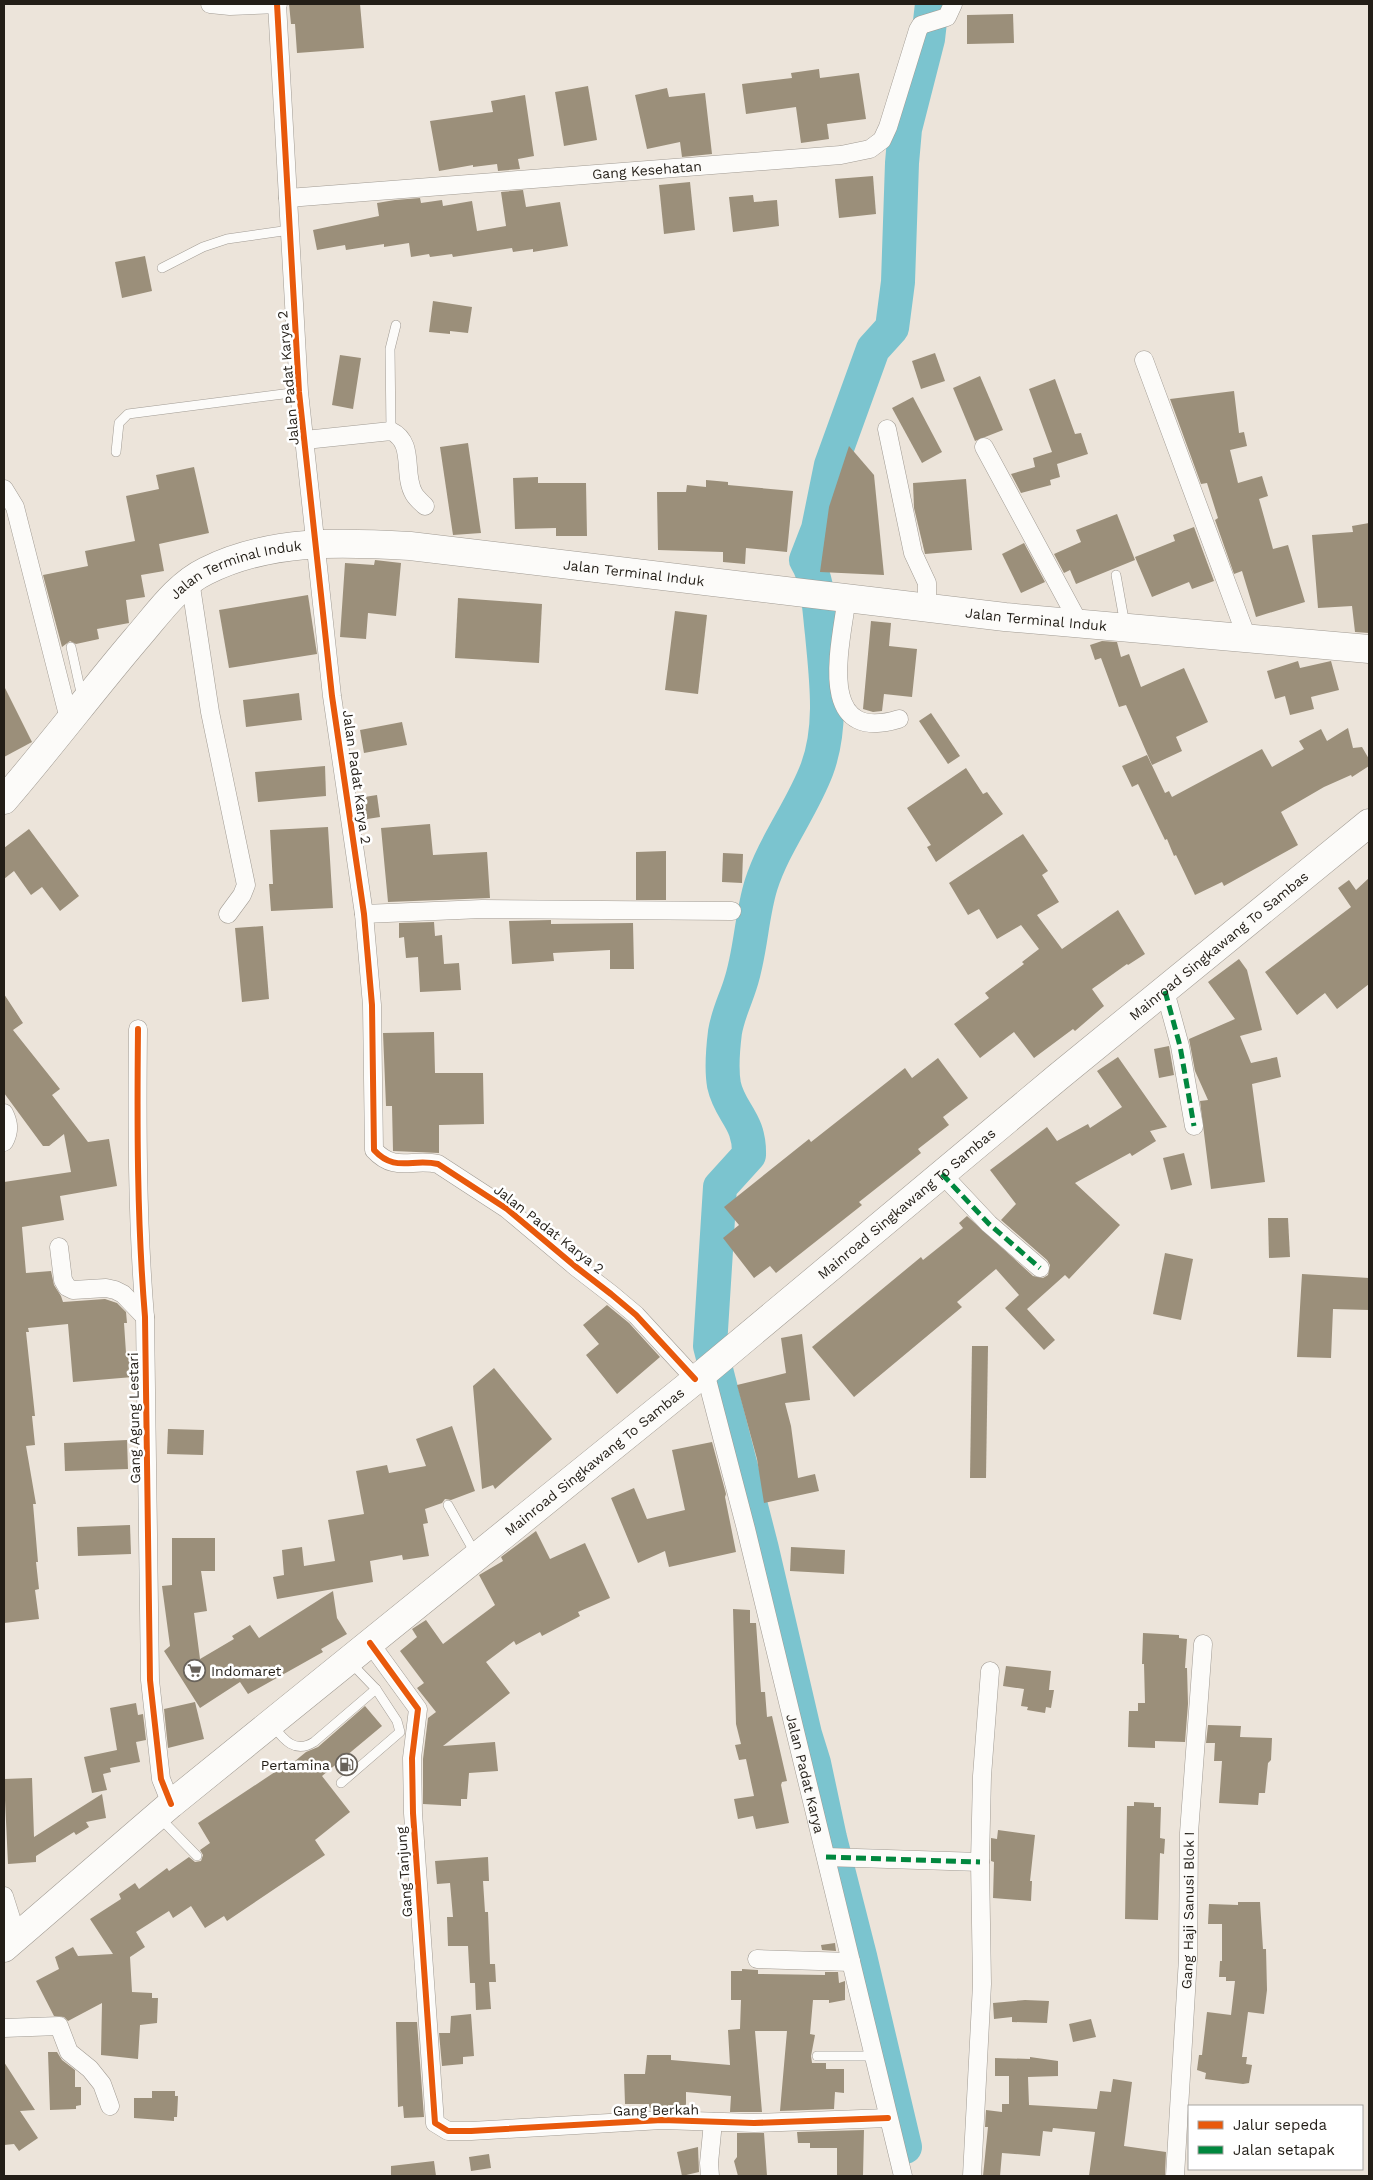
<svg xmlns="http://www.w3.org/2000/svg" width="1373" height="2180" viewBox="0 0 1373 2180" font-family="'Work Sans',sans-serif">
<rect width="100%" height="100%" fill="#ece4da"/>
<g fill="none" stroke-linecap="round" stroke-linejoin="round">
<path stroke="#7bc4cf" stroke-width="34" d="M905,2147L860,1956L830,1838L814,1763L805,1734L762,1549L710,1346L720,1187L749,1155C750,1120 730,1113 724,1085C721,1068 723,1048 725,1032C728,1014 735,1001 740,985C751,953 751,917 761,885C774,844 802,809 817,769C833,726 826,678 822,634C819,610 819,581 806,560L818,529L831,465L873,349L892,328L898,282L902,163L905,129L928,39L932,4"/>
</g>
<g fill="#9b8f7a">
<path d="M289,4H360L364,48L297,53L295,24H291Z"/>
<path d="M1013,14L1014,43L967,44V15Z"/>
<path d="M819,69L820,78L859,73L866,119L827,124L829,139L801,143L796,107L746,114L742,84L792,78L791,73Z"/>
<path d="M588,86L597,140L564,146L555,92Z"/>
<path d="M667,88L669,97L705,93L712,154L682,157L680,142L647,149L635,95Z"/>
<path d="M525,95L534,156L518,159L520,169L498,171L497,164L473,167V165L439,171L430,121L493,112L491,101Z"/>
<path d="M873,176L876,214L839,218L835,179Z"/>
<path d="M690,182L695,230L664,234L659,185Z"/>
<path d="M523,190L526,207L560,202L568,246L533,252V249L513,252L512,248L453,257L452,254L430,257L429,254L411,257L409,243L384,247V244L346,250L345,245L317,250L313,230L379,216L377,203L395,200L420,198L421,203L442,200L443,206L472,201L477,231L506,226L501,192Z"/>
<path d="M753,195L754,202L777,200L779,226L733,232L729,197Z"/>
<path d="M145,256L152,291L122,298L115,262Z"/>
<path d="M433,301L472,307L468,333L450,331V334L429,332Z"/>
<path d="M935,353L945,381L921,389L912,361Z"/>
<path d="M340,355L361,358L353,409L332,405Z"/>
<path d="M980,376L1003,430L975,441L953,388Z"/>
<path d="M1055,379L1075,434L1081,433L1088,454L1057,464L1060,477L1050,480L1051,485L1021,493L1011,474L1035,467L1033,458L1052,452L1029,389Z"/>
<path d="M1234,391L1239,433L1244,432L1247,446L1230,450L1238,483L1262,476L1268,496L1259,499L1273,549L1288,545L1305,602L1256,617L1242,571L1234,574L1215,520L1218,518L1207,483L1201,484L1170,399Z"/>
<path d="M913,397L942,452L922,463L892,408Z"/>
<path d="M468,443L481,533L453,535L440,447Z"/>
<path d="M849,446L874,475L884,575L820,572L829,507Z"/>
<path d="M194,467L209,533L159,544L164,571L141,575L145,597L126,600L129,623L97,629L99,639L76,644L70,641L62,647L43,575L88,566L85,551L135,541L126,496L159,489L156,475Z"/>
<path d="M538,477V483H586L587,536H556V528L515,529L513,478Z"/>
<path d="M966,479L972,550L925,554L914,508L913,483Z"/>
<path d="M706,480L728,482V485L793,491L787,552L746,548L745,564L723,562V552L658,550L657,492H686L687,485L706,487Z"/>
<path d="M1117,514L1135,560L1076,584L1070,570L1064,573L1054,554L1081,542L1076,530Z"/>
<path d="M1369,523V633L1355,632L1352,606L1318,608L1312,535L1353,532L1352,526Z"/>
<path d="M1194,527L1214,581L1192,589L1189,582L1152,597L1135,557L1175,541L1173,535Z"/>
<path d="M1024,543L1045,582L1021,593L1002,554Z"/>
<path d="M375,560L401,563L396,616L368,613L366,639L340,637L345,563L374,565Z"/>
<path d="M308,595L317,654L229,668L219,610Z"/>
<path d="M458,598L542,604L539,663L455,658Z"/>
<path d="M675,611L707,615L698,694L665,690Z"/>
<path d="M871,621L891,623L889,646L917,649L912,697L884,694L882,711L873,712L863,709Z"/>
<path d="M1102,641L1117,642L1121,657L1129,654L1141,687L1184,668L1208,722L1176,737L1182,751L1152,765L1126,705L1119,707L1101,658L1095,660L1090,645Z"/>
<path d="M1298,661L1300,668L1331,661L1339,690L1311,697L1314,709L1290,715L1285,696L1275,699L1267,671Z"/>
<path d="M4,686L32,742L4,757Z"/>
<path d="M299,693L302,720L246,727L243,700Z"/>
<path d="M931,713L960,756L948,764L919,721Z"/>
<path d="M402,722L407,745L364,753L360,730Z"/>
<path d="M1348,728L1353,748L1362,747L1369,759V766L1352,777L1351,775L1324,787L1281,812L1298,845L1224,886L1222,882L1195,895L1176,855L1174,856L1167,839L1165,840L1138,784L1132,787L1122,766L1147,755L1165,793L1169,791L1172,797L1262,749L1272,767L1304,749L1299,741L1321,729L1327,741Z"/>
<path d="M325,766L326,796L258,802L255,772Z"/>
<path d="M966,768L983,794L987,792L1003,814L936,862L927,847L931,845L907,808Z"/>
<path d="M377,795L380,817L361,820L358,798Z"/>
<path d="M430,824L433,855L487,852L490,898L388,902L381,828Z"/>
<path d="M328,827L333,908L271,911L269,884H273L270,830Z"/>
<path d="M29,829L79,896L60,911L42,887L31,895L14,871L4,879V848Z"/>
<path d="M1023,834L1048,871L1042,875L1059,902L1037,915L1062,949L1118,910L1145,954L1128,965L1127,964L1092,989L1104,1006L1075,1031L1073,1029L1034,1058L1014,1032L980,1058L954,1024L989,998L985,993L1024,964L1022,962L1039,949L1021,925L997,939L979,909L968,915L949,883Z"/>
<path d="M666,851V900H636V852Z"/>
<path d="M723,853L743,854L742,883L722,882Z"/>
<path d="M1369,878V984L1337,1009L1325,993L1297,1015L1265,972L1351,907L1338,888L1349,880L1356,890Z"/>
<path d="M551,920V924L633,923L634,969H610V950L553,953L554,961L512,964L509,921Z"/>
<path d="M434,922L435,936L442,935L444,964L459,963L461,990L420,992L418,957L406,958L404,937L399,938V923Z"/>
<path d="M263,926L269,999L242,1002L235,928Z"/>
<path d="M1239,959L1247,970L1262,1030L1240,1036L1251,1063L1277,1057L1281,1077L1252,1084L1265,1182L1211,1189L1200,1101L1208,1100L1195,1071L1189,1039L1235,1019L1208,982Z"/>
<path d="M4,994L23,1023L13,1030L60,1089L52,1095L88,1142L109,1139L117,1186L60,1196L64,1220L22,1227L26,1273L51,1271L54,1285L61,1296L63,1302L105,1299L117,1303L126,1312L127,1323H124L126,1353H131L133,1377L73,1382L68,1324L28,1328L29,1332H26L35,1416H32L35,1445L26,1446L36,1504H33L38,1562H36L39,1589L35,1590L39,1619L4,1623V1182L71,1172L64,1134L49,1146H43L4,1093Z"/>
<path d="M434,1032L435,1073H483L484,1124L439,1125V1153L393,1151L392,1106H386L383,1033Z"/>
<path d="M1169,1046L1174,1075L1159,1078L1154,1049Z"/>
<path d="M1118,1057L1167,1127L1150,1131L1156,1141L1132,1156L1130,1153L1075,1183L1120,1225L1069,1279L1065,1275L1027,1309L1055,1340L1044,1350L1005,1308L1019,1295L996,1269L957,1302L962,1307L854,1397L812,1347L921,1257L923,1260L963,1228L959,1223L967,1216L1033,1276L1043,1278L1048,1275L1050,1265L1047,1260L1001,1220L1016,1204L990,1170L1047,1127L1057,1141L1088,1124L1090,1128L1122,1107L1097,1071Z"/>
<path d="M938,1058L968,1098L943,1117L949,1125L918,1149L921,1153L859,1202L862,1205L776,1273L770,1266L754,1278L723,1238L739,1225L724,1207L809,1139L811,1142L905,1068L912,1078Z"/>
<path d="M1184,1153L1192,1185L1171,1190L1163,1158Z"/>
<path d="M1268,1218H1288L1290,1257L1269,1258Z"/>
<path d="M1165,1253L1193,1259L1181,1320L1153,1314Z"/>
<path d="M1302,1274L1369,1278V1310L1333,1309L1331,1358L1297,1357Z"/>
<path d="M607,1305L629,1323L660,1357L617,1394L586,1355L599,1344L583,1325Z"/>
<path d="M802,1334L810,1400L785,1403L791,1426L798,1478L815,1474L819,1491L764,1503L757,1459L737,1385L786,1373L781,1338Z"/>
<path d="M972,1346H988L986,1478H970Z"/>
<path d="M494,1368L552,1439L495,1489L493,1485L482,1489L473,1386Z"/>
<path d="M452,1426L475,1491L451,1500L445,1499L442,1503L425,1509L428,1523L423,1524L429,1556L403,1560L402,1555L370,1561L373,1582L277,1599L273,1577L284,1575L282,1550L302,1547L304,1566L335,1561L328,1520L364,1514L356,1471L387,1465L389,1473L426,1466L416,1439Z"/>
<path d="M168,1429L204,1430L203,1455L167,1454Z"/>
<path d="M127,1440L128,1469L65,1471L64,1443Z"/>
<path d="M712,1442L726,1494L725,1497L736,1552L669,1567L665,1551L638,1563L611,1498L634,1488L647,1519L685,1510L672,1450Z"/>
<path d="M130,1525L131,1554L78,1556L77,1527Z"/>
<path d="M536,1531L550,1559L585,1543L610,1598L578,1612L580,1616L542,1636L540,1632L516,1645L514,1641L486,1662L510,1693L443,1746L495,1742L498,1771L469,1773L467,1799H461V1806L423,1804V1759L428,1718L436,1712L417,1688L424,1683L400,1651L417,1637L412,1629L426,1620L443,1644L495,1605L479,1575L503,1561L501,1557Z"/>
<path d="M172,1538H215V1571H201L207,1611L194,1613L200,1659L234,1639L232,1636L250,1625L259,1638L333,1591L337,1618L347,1634L321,1649L323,1652L248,1694L240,1682L200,1708L164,1651L170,1646L162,1586L172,1585Z"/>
<path d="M791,1547L845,1550L844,1574L790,1571Z"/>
<path d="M733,1609L750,1610V1623H756L761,1692H765L767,1717L772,1716L787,1781L782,1782L781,1785L789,1823L756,1829L753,1816L738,1819L734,1799L754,1796L746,1759L739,1760L735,1745L741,1744L736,1724Z"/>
<path d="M1143,1633L1179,1635V1638L1187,1639L1185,1668H1187L1188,1704L1185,1742L1155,1741V1748L1128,1747L1129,1711H1138V1703H1145L1144,1664H1142Z"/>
<path d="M1006,1666L1051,1671L1049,1690H1054L1051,1708L1046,1707L1045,1713L1027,1710L1028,1707L1021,1706L1024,1689L1003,1686Z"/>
<path d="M195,1702L204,1739L168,1748L164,1709Z"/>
<path d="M136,1703L138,1715L143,1714L146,1740L136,1742L140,1762L110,1768L111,1772L103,1774L107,1790L92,1793L84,1757L117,1750L110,1708Z"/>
<path d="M365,1706L382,1726L322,1776L350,1812L315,1840L325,1855L227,1921L224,1916L205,1928L191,1906L173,1918L169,1911L136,1932L145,1947L130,1957L132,1992L152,1993V1998H158L157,2023L140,2025L138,2059L101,2055L102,2003L68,2021L64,2017L54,2016L36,1981L59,1969L55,1957L73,1947L78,1956L113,1954L90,1919L121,1899L119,1894L135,1883L139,1889L167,1868L169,1871L189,1857L195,1862L201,1861L203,1855L200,1850L210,1843L198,1823L287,1764L289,1766L306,1752L318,1747Z"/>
<path d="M1208,1725L1241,1726L1240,1737L1272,1738L1271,1760L1268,1763L1265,1793H1259L1258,1805L1219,1803L1222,1761H1214L1215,1743H1206Z"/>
<path d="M32,1778L34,1837L102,1794L106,1818L86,1822L89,1827L76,1835L74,1832L36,1856V1862L8,1864L4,1779Z"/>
<path d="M1134,1802L1154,1803V1807H1161L1160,1838L1165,1839L1164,1854L1160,1853L1158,1920L1125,1919L1127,1806H1134Z"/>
<path d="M998,1830L1035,1835L1030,1881H1032L1031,1901L993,1898L994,1862L991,1861V1838L997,1839Z"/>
<path d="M488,1857L489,1881H483L485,1912H488L490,1964H495L496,1982H489L491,2009L476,2010L475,1983H470L468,1946H448L447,1917H453L450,1883L437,1884L435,1861Z"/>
<path d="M1238,1902H1260L1263,1949H1266L1267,1990L1264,2014L1248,2012L1242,2057H1247L1246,2064L1252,2065L1249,2083L1243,2084L1205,2079L1206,2073L1197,2070L1199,2055H1202L1207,2012L1231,2015L1235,1981H1226V1977H1219L1220,1961H1222V1924H1208L1209,1904L1238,1905Z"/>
<path d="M835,1943L836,1951L822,1950L821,1945Z"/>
<path d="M742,1969L758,1970V1974L825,1975V1972H838L839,1983L845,1981V2000L829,2003V2000H813L810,2034L815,2035L811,2056L812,2063H826V2069H844V2093L835,2092L834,2109L780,2111L787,2031H755L762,2112H730L731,2096L686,2092V2106L668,2105V2109L649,2108V2104H625L624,2074H645L647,2055H671V2060L730,2065L728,2030L740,2029L741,2000H731V1971H742Z"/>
<path d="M1025,2000L1049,2001L1047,2023L1012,2022V2017L994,2019L993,2003Z"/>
<path d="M471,2014L474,2056L463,2057V2064L442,2066L439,2033H450L451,2016Z"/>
<path d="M1091,2019L1096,2037L1073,2042L1069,2024Z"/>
<path d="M396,2022H417L424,2117L404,2118L403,2106L398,2107Z"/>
<path d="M48,2052H57L62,2060L75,2070V2087H81V2105L76,2106V2109L50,2110Z"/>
<path d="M1030,2057L1058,2061V2076L1028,2077L1029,2105L1097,2109L1100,2091L1111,2092L1113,2079L1132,2082L1124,2146L1166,2152L1165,2176H1089L1095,2132L1053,2128L1052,2132L1043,2131L1040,2156L1002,2153L1000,2176H983L988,2127H985L986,2110L1002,2112V2104H1009V2076H995V2058L1030,2059Z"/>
<path d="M4,2062L35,2110L20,2111L38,2138L19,2151L14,2144L4,2145Z"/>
<path d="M152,2091H175V2096H178L177,2117H174V2121L134,2118V2098H152Z"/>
<path d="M864,2130L863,2175H837V2148H810V2143H798L797,2132Z"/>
<path d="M737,2133H764L767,2176H738L734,2161L737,2157Z"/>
<path d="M698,2147L699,2172L682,2176L677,2152Z"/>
<path d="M489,2154L491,2168L471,2171L469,2157Z"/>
<path d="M434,2161L436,2176H391V2166Z"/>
</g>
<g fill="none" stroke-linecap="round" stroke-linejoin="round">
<defs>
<g id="service">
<path d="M162,268L203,247L227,239L290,230"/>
<path d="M391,431L390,349L396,325"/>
<path d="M116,452L119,423L128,414L299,392"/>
<path d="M1116,575L1125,625"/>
<path d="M71,647L82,697"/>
<path d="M448,1505L475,1553"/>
<path d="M273,1726C284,1740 295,1754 314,1742L376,1689L351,1663"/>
<path d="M341,1783L400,1732L397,1721L376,1689"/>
<path d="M160,1818L197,1856"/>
<path d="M817,2056H873"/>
</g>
<g id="minor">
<path d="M210,4L230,6L278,4"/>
<path d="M277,4L299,392L332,696L364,914L372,1005L374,1150C395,1173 412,1158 438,1164L507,1209L576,1267L611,1294L636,1315L695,1379"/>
<path id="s1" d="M288,198L841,155L870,149L882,140L888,127L918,30L921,25L947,17L953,4"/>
<path d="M1144,360L1247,638"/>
<path d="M887,429L913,553L927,583V607"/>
<path d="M305,440L391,431C416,443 402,474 414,494C417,499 421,502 425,506"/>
<path d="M984,447L1079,623"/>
<path d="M4,489L15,507L69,719"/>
<path d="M190,580L210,712L246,885L242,895L228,914"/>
<path d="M847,597C841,644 814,745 899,719"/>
<path d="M364,914L482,909L732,911"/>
<path d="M1165,991L1180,1046L1194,1126"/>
<path d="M138,1029C137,1125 137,1221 145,1317L150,1680L161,1779L171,1804"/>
<path d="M4,1113C9,1123 10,1131 4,1142"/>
<path d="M942,1174L989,1224L1040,1268"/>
<path d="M59,1247L63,1280L67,1287L73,1290L106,1288L115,1290L123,1294L145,1317"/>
<path id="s2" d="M705,1372L746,1529L903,2176"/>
<path d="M370,1643L418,1709L412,1758L413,1813L435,2123L448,2131H471L662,2120L754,2123L888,2118"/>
<path d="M826,1857L980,1862"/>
<path d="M4,1896L17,1937"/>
<path d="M757,1959L851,1962"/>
<path d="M4,2028L59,2026L69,2052L90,2069L102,2084L110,2106"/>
<path d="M710,2176L709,2163L713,2122"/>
<path d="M972,2176L982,1984L980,1862L982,1776L990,1671"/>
<path id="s3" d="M1175,2176L1188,1958L1189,1833L1203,1644"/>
</g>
<g id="primary">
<path id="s4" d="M4,1948L171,1804L705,1372L1058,1077L1369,823"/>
</g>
<g id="trunk">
<path id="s5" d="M4,800C49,748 91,692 136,639C157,615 177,585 206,571C270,539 341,542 410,546L1005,617L1369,649"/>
</g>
</defs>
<use href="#service" stroke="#a19b93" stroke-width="10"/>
<use href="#minor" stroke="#a19b93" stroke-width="19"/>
<use href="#primary" stroke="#a19b93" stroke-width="29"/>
<use href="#trunk" stroke="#a19b93" stroke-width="29"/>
<use href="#service" stroke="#fcfbf9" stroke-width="9"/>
<use href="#minor" stroke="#fcfbf9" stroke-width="18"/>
<use href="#primary" stroke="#fcfbf9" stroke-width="28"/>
<use href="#trunk" stroke="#fcfbf9" stroke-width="28"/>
<g stroke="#00873e" stroke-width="5" stroke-dasharray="10 5" stroke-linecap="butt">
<path d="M1165,991L1180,1046L1194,1126"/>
<path d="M942,1174L989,1224L1040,1268"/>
<path d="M826,1857L980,1862"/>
</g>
<defs>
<g id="cycleway">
<path d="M277,4L299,392L332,696L364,914L372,1005L374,1150C395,1173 412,1158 438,1164L507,1209L576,1267L611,1294L636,1315L695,1379"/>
<path d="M138,1029C137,1125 137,1221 145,1317L150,1680L161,1779L171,1804"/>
<path d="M370,1643L418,1709L412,1758L413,1813L435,2123L448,2131H471L662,2120L754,2123L888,2118"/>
</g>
</defs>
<use href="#cycleway" stroke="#fff" stroke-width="9"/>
<use href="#cycleway" stroke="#e8590c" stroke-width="6"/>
</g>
<defs>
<symbol id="supermarket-ring" viewBox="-11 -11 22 22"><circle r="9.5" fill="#fff" stroke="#69635b" stroke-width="1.5"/><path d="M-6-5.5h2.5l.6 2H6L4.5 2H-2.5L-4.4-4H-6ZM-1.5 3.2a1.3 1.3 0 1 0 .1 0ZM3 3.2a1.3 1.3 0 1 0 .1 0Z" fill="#69635b"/></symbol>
<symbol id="fuel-ring" viewBox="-11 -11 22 22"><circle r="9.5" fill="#fff" stroke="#69635b" stroke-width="1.5"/><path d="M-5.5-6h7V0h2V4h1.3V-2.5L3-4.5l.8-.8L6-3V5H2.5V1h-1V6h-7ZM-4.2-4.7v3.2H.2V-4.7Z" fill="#69635b"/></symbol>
</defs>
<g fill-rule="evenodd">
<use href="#supermarket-ring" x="182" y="1658" width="25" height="25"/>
<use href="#fuel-ring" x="334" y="1752" width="25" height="25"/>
</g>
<g text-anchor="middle" stroke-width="5" stroke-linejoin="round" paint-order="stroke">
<g font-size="14" fill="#231e17" stroke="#fff">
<text dy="5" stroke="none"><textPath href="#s1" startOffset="360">Gang Kesehatan</textPath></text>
<text transform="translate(288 378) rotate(-95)" y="5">Jalan Padat Karya 2</text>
<text dy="5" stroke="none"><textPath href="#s5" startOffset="740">Jalan Terminal Induk</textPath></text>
<text dy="5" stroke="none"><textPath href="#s5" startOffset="335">Jalan Terminal Induk</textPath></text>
<text dy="5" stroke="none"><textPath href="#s5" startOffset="1145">Jalan Terminal Induk</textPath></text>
<text transform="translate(357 777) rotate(82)" y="5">Jalan Padat Karya 2</text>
<text dy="5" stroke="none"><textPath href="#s4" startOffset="1575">Mainroad Singkawang To Sambas</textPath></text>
<text dy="5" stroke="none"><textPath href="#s4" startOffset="1170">Mainroad Singkawang To Sambas</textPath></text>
<text transform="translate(549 1229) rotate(38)" y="5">Jalan Padat Karya 2</text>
<text transform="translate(134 1418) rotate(-91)" y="5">Gang Agung Lestari</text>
<text dy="5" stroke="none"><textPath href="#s4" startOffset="765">Mainroad Singkawang To Sambas</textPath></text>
<text dy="5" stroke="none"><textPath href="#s2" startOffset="414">Jalan Padat Karya</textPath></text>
<text transform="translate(404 1872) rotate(-94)" y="5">Gang Tanjung</text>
<text dy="5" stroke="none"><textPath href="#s3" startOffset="266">Gang Haji Sanusi Blok I</textPath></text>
<text transform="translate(656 2110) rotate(-1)" y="5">Gang Berkah</text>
</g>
<g font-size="14" fill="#231e17" stroke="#fff" text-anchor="start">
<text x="211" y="1676">Indomaret</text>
<text x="330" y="1770" text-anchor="end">Pertamina</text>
</g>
</g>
<rect width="1373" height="2180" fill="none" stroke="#231e17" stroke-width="10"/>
<rect x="1188" y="2105" width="175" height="65" fill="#ffffff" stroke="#a7a5a2"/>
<rect x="1198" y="2121" width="25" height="8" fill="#e8590c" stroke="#a7a5a2"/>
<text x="1233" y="2130" font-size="15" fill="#231e17">Jalur sepeda</text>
<rect x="1198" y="2146" width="25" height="8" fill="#00873e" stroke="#a7a5a2"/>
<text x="1233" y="2155" font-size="15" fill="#231e17">Jalan setapak</text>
</svg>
